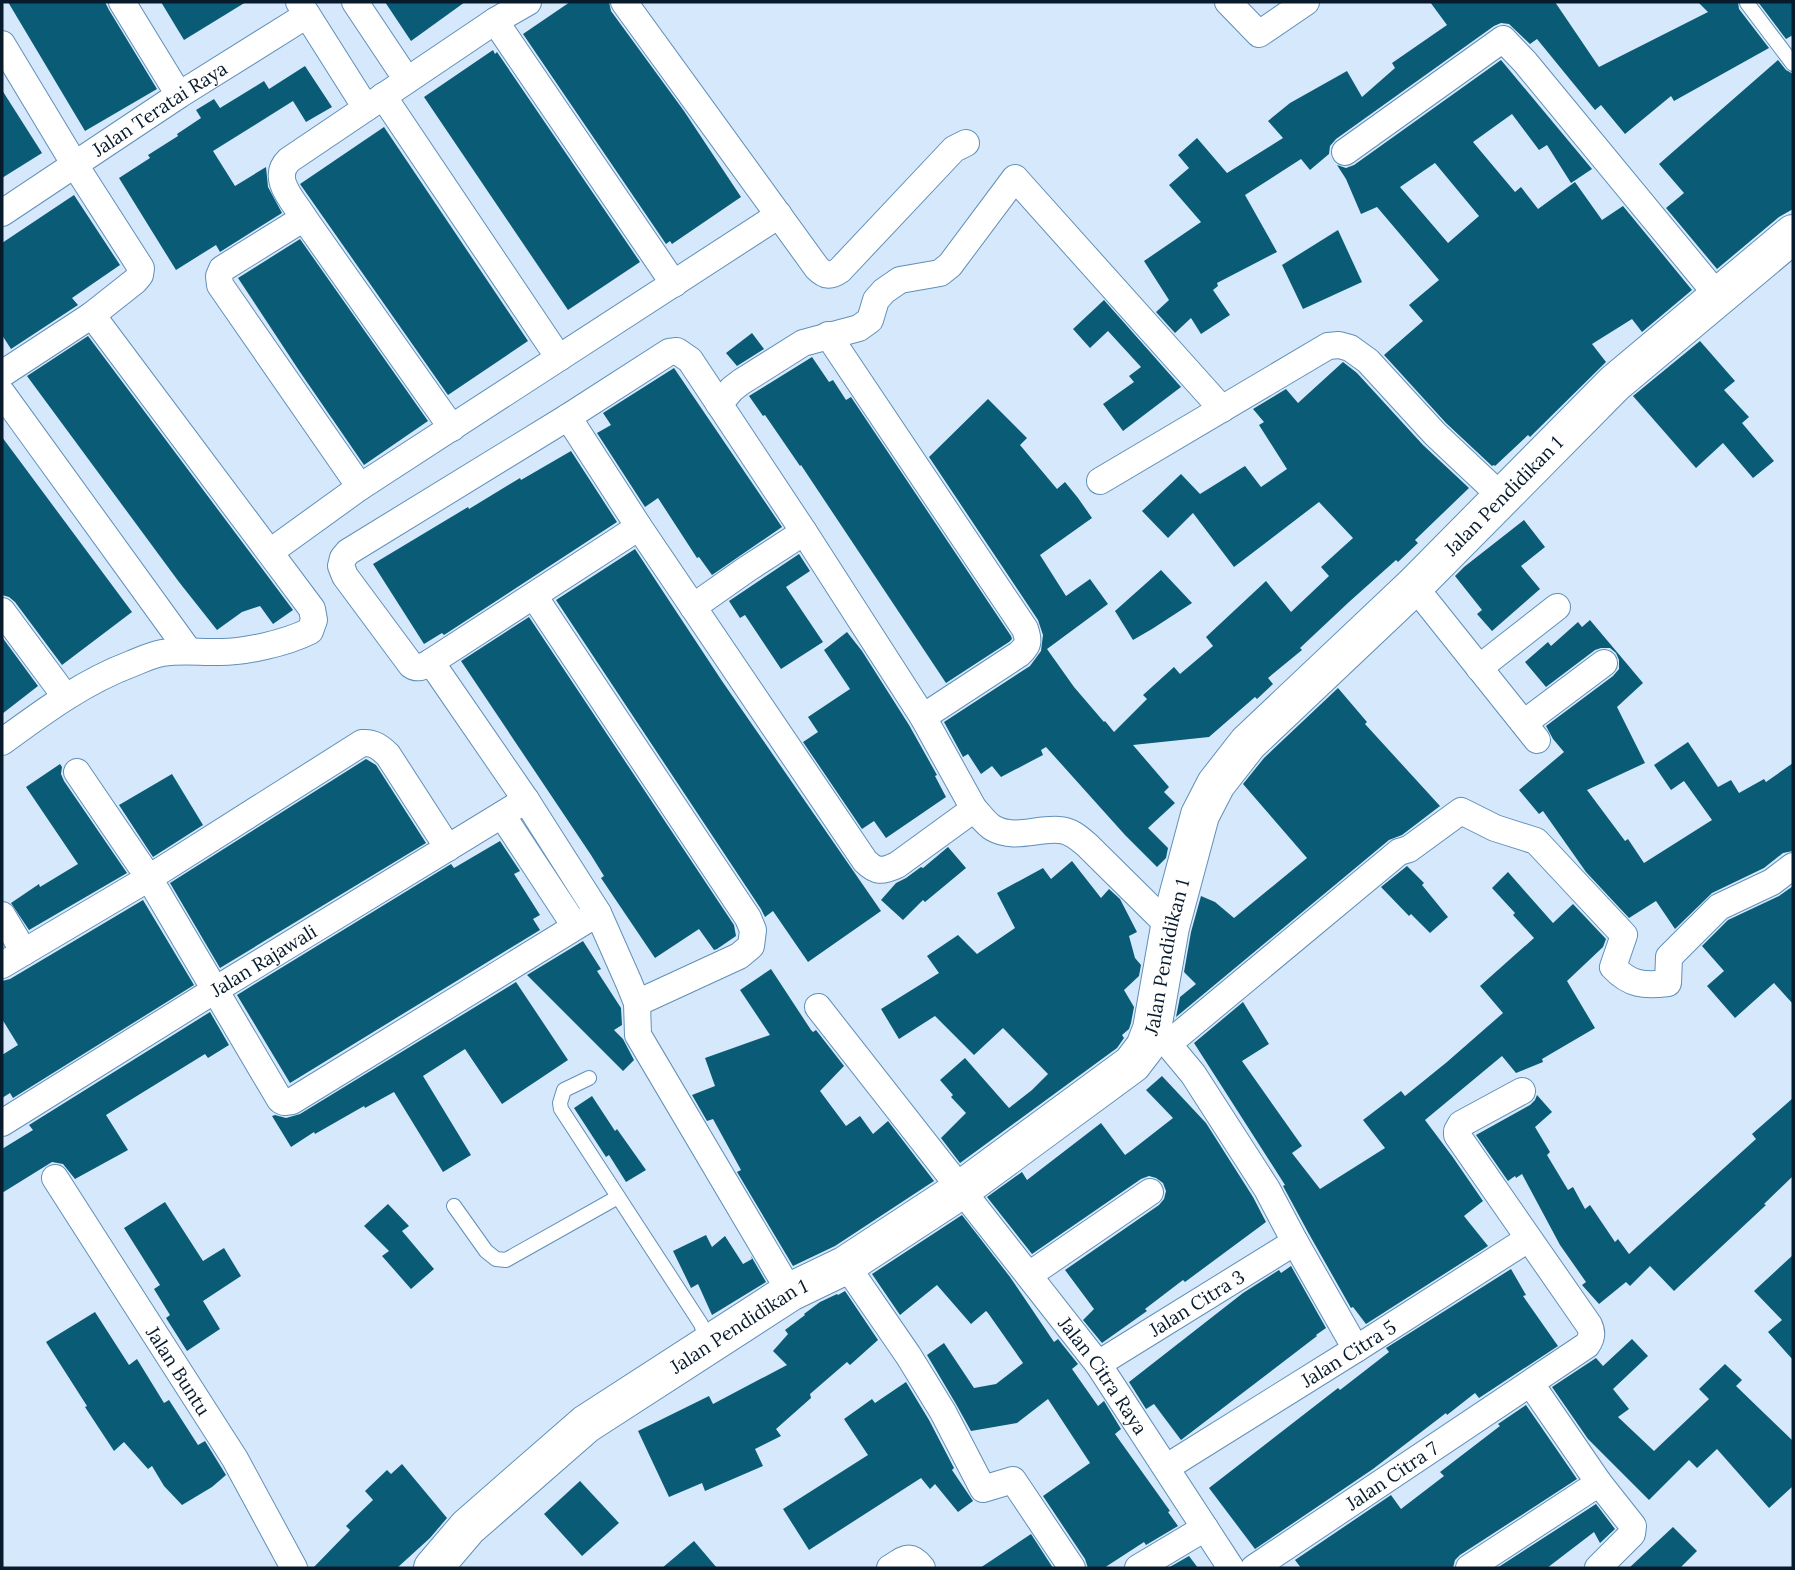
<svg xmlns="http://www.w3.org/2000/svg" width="1795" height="1570" viewBox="0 0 1795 1570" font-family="Lora,serif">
<rect width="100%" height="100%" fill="#d6e9fc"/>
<g fill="#0a5c76" fill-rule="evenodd">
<path d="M8,2H105L109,10L157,89L85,131Z"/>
<path d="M161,2H246L184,40Z"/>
<path d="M385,2H465L411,41Z"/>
<path d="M570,2H609L611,11L684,111L741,197L672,244L670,241L666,244L523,34Z"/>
<path d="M1430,2H1555L1599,67L1708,12L1698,2H1738L1739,9L1769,48L1674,101L1671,96L1625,134L1601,105L1595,110L1537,39L1530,44L1509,24L1501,23L1494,26L1336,139L1330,146L1329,154L1310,170L1301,159L1245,195L1277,252L1217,283L1218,286L1213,290L1230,315L1201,334L1191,318L1175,333L1156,312L1169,300L1144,261L1201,222L1169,185L1189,168L1178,155L1197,138L1227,173L1283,138L1268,121L1290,103L1347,71L1362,97L1395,68L1392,63L1447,25Z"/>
<path d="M1758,2H1793V35L1786,39Z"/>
<path d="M493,50L495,54L497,52L640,262L568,310L424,97Z"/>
<path d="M1501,60L1592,169L1571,183L1547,145L1539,150L1512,114L1473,142L1515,192L1521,187L1538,209L1575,182L1602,220L1623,206L1692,290L1642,332L1632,319L1592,344L1606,362L1530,437L1528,435L1495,466L1494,465L1492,466L1446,423L1384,355L1423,321L1409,305L1439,280L1377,207L1361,214L1346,179L1337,165L1346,168L1354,165ZM1435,163L1479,216L1448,243L1400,187Z"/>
<path d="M1778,60L1786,70L1793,74V209L1779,217L1717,269L1666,208L1684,193L1659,164Z"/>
<path d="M305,66L332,107L306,122L293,101L213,151L235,186L266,167L268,187L282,213L220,252L216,245L176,270L119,178L150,158L148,155L178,136L177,134L201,118L196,110L214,99L220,108L264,81L269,89Z"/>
<path d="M2,90L42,153L2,178Z"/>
<path d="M384,127L528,341L448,395L300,184Z"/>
<path d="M74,195L120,265L72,298L78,305L11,349L2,335V243Z"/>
<path d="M1338,230L1362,282L1303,309L1282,265Z"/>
<path d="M300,239L428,421L364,465L300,372L238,278Z"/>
<path d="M1104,300L1181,387L1123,431L1103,404L1134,382L1129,376L1141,367L1108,331L1090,348L1073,329Z"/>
<path d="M752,333L764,349L737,366L726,353Z"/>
<path d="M88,336L293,610L273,624L260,606L242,612L217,630L179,582L27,376Z"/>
<path d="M1700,341L1735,381L1724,390L1749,417L1742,423L1774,461L1753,478L1723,443L1696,468L1633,396Z"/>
<path d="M812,357L829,382L833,380L846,400L851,397L1011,636L1012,639L1009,642L946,683L801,465L800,466L765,415L763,416L749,396Z"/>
<path d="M1343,362L1357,373L1423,445L1469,488L1415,540L1418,543L1398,562L1396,560L1349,602L1300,648L1302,650L1268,678L1273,684L1257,699L1255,697L1209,737L1133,745L1169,787L1164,792L1175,803L1148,828L1168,848L1166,858L1157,867L1125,835L1046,747L1041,750L1043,755L1001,777L992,766L981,774L968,754L963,757L944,722L1030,666L1041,651L1043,635L1038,620L929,457L988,399L1027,438L1020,445L1057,489L1065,482L1078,498L1092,518L1040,555L1066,596L1090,579L1108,604L1047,649L1074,687L1104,722L1105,721L1114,732L1147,699L1143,695L1174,667L1180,674L1213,646L1206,637L1266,581L1291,612L1329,576L1321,567L1353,538L1319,502L1234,567L1193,513L1168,538L1142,511L1181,474L1200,494L1245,466L1261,487L1287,469L1259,425L1264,422L1253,409L1286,389L1298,403Z"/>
<path d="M674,368L782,527L712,575L699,557L697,558L658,498L645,507L597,433L611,425L603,413Z"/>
<path d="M2,437L132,612L62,665L15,602L9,597L2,595Z"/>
<path d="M571,451L617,522L444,635L442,633L424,644L373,564L468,507L469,509L520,478L521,480Z"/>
<path d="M1524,520L1545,547L1521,566L1540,589L1492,631L1477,614L1482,610L1455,576L1464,567Z"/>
<path d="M635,549L722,681L881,911L808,962L773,911L765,917L761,909L556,600Z"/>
<path d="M799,554L810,571L786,587L823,642L781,669L745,615L740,618L729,601Z"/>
<path d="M1161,570L1192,603L1152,629L1133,640L1115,611Z"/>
<path d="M529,617L734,925L736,936L717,949L714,950L699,929L655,958L601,878L604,876L591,855L461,661Z"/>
<path d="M1590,620L1643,683L1617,707L1645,763L1587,790L1625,841L1628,839L1644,863L1712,820L1684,781L1671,790L1654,765L1688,742L1718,787L1731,780L1739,793L1764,779L1766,782L1793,763V851L1783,853L1764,868L1712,893L1675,929L1656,901L1629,918L1586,872L1543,811L1539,814L1519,790L1564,752L1553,739L1546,726L1613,676L1619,669V660L1616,653L1610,648H1601L1595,650L1546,687L1525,662L1548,642L1551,646L1578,622L1582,627Z"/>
<path d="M847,632L862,651L909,725L937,775L935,776L946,797L886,838L874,821L862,829L803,742L818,732L808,717L850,689L824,650Z"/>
<path d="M2,637L38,686L2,714Z"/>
<path d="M1338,688L1367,722L1365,724L1440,806L1402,835L1389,840L1176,1017L1180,997L1196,984L1184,972L1191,932L1201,896L1215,902L1234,918L1307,858L1243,784L1264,758Z"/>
<path d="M366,759L376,765L426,843L220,968L170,883Z"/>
<path d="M60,764L62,767L61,774L64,781L127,873L29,930L11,903L39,884L40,887L78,864L26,787Z"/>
<path d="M172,774L203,825L153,857L119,805Z"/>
<path d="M500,841L520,871L514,874L540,915L533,919L540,930L290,1083L237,995L451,864L454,868Z"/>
<path d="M948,847L966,868L925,902L923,900L903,920L881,900L896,883L906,878L921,867L923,868Z"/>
<path d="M1072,861L1101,898L1109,889L1120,899L1137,932L1129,936L1135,958L1141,965L1139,976L1124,990L1134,1007L1131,1023L1129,1029L1122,1035L1124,1038L1117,1048L960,1163L941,1138L966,1113L951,1097L953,1095L940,1080L965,1058L1009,1108L1032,1090L1048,1074L1003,1028L974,1055L935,1016L899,1039L881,1009L939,973L927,956L958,935L977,954L1015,928L997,893L1043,868L1051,879Z"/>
<path d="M1407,866L1424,883L1422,885L1448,917L1430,933L1411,914L1409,916L1381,887Z"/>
<path d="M1508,872L1553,923L1573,904L1606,939L1603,947L1567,981L1595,1028L1542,1059L1543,1062L1516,1073L1502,1056L1425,1120L1452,1156L1483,1201L1464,1216L1488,1246L1366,1324L1353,1307L1351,1308L1309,1234L1283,1186L1285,1185L1194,1043L1243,1002L1269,1044L1242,1061L1302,1146L1292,1153L1320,1189L1385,1148L1363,1120L1401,1091L1405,1096L1447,1062L1503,1013L1480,986L1534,938L1513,915L1515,913L1492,888Z"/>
<path d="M1793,886V1004L1774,983L1735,1018L1707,986L1724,971L1702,946L1728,920L1779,896Z"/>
<path d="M143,900L194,985L13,1098L10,1093L2,1098V1055L18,1045L2,1019V981L10,979Z"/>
<path d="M583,941L601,969L597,971L621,1008L622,1025L614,1030L623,1039L634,1060L623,1071L527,975Z"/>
<path d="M771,969L811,1030L813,1032L816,1030L844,1066L820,1091L846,1126L860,1116L873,1134L888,1121L934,1181L835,1246L793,1266L737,1172L741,1170L713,1119L707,1121L692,1095L715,1086L705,1058L770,1035L740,990Z"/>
<path d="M516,982L568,1060L502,1104L465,1049L423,1076L471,1155L443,1172L394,1092L365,1108L364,1106L315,1134L314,1132L291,1147L272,1116L275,1115L286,1118L300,1114Z"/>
<path d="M210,1012L229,1045L208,1058L205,1054L106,1115L128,1150L75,1179L63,1164L52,1162L2,1193V1149L33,1130L29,1125Z"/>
<path d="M1162,1076L1206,1123L1253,1197L1266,1222L1185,1282L1183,1280L1145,1309L1147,1311L1102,1343L1083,1320L1094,1309L1065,1270L1159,1205L1164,1199L1166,1191L1163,1183L1156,1178L1149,1176L1141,1179L1032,1254L987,1197L1022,1172L1027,1180L1101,1123L1125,1155L1132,1150L1173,1118L1146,1090Z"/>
<path d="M1537,1095L1552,1112L1535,1127L1550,1152L1547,1155L1568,1190L1573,1187L1585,1209L1590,1205L1615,1242L1618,1239L1629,1254L1756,1139L1752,1134L1793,1098V1176L1764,1204L1766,1205L1674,1291L1650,1266L1630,1286L1626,1282L1599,1304L1582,1285L1586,1282L1560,1245L1522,1174L1516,1178L1515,1176L1508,1181L1476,1135L1530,1105L1535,1100Z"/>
<path d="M592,1096L615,1131L617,1129L646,1170L626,1182L609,1155L606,1157L574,1108Z"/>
<path d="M165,1202L203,1261L224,1248L241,1276L203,1301L220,1329L187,1351L166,1318L170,1315L154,1289L160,1285L124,1228Z"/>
<path d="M388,1204L409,1226L402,1231L434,1269L411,1289L382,1256L389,1251L364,1226Z"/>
<path d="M962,1215L1010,1277L1054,1342L1058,1339L1078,1364L1072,1369L1098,1406L1104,1401L1121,1429L1115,1434L1170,1511L1168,1512L1178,1526L1146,1545L1144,1542L1104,1568H1088L1085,1559L1043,1496L1090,1463L1048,1399L1017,1423L971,1431L956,1404L927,1355L944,1343L974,1388L996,1384L1023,1363L988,1313L986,1311L971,1324L937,1285L900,1315L872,1274Z"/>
<path d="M706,1235L712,1247L725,1236L743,1264L752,1259L751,1256L766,1282L712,1315L698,1284L691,1288L673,1251Z"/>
<path d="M1793,1255V1360L1768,1332L1782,1320L1754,1291Z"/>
<path d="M1291,1266L1326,1328L1316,1335L1317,1336L1181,1440L1154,1404L1146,1409L1129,1382L1243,1293L1279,1270L1281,1273Z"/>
<path d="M1511,1269L1526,1295L1523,1296L1558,1346L1479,1398L1475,1393L1447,1415L1446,1413L1373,1469L1255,1549L1209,1488L1338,1388L1340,1390L1389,1352L1386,1348Z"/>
<path d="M845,1291L878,1340L850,1365L847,1362L810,1394L811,1398L776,1429L781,1436L755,1449L763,1466L705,1491L702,1483L669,1497L638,1431L709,1396L713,1404L787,1365L773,1351L788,1334L785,1330L805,1315L804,1314L820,1302L837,1294L838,1295Z"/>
<path d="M95,1312L129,1365L137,1359L164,1403L169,1400L198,1445L205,1441L226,1475L212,1487L182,1505L164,1486L152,1466L148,1469L124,1442L114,1451L85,1407L87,1406L46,1342Z"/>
<path d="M1632,1339L1648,1356L1613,1389L1629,1409L1618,1417L1654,1451L1709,1399L1699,1389L1725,1364L1742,1380L1736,1386L1793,1441V1486L1769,1508L1717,1449L1697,1468L1689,1460L1649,1500L1588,1439L1552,1387L1596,1358L1603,1366Z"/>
<path d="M906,1382L929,1420L954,1468L952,1470L973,1501L958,1512L935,1484L930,1489L921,1478L809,1550L783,1509L868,1455L844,1419L872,1399L875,1403Z"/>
<path d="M1526,1405L1577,1479L1460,1555L1455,1560L1453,1568H1301L1295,1560L1391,1495L1401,1509L1444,1476L1440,1472L1500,1426L1498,1424Z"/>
<path d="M402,1464L447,1518L430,1538L397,1568H313L350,1530L346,1526L373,1500L365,1491L387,1470L391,1474Z"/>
<path d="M580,1481L619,1523L582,1556L544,1514Z"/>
<path d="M1596,1504L1615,1529L1600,1543L1594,1532L1547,1568H1497Z"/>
<path d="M1673,1527L1697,1551L1680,1568H1629Z"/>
<path d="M1031,1534L1053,1568H980Z"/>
<path d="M694,1541L717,1568H662Z"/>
<path d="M1189,1556L1198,1568H1168Z"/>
</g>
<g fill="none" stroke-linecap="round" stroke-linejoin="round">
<defs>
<g id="lane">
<path d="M1747,3L1793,64"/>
<path d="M589,1078L564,1090L560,1103L561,1109L701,1324L708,1344"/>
<path d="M454,1206L486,1251L496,1259L506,1260L618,1197"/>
</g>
<g id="street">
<path d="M122,2L179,95"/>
<path d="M299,2L366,108"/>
<path d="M355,2L407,80"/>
<path d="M624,2L817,268C825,276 830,277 840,270L954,149L966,143"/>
<path d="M1228,2L1259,34L1306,2"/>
<path d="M495,21L674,284"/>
<path d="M2,44L75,165L141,268L140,275L135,281L92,315L2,374"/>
<path d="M383,96L559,358"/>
<path d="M1345,152L1503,39L1525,62L1718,296"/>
<path id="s1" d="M2,213L179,95L307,15"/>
<path d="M304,218L222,269L219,276L220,285L360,487"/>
<path d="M828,335L1025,629C1029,641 1029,645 1019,654L923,717"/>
<path d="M2,393L188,650"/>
<path d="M719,404L732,389L741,382L803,343L859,328L870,320L876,300L884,291L900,280L940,273L950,265L1015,178L1222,409"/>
<path d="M568,417L639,527L865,861C876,872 882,872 897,865L974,809C980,815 986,824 993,828C1014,840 1037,828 1059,830C1070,830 1079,838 1087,845L1170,927"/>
<path d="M452,428L304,218C293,200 270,178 289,160L495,21L528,2"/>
<path d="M1100,481L1328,346L1339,345L1350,348L1368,361L1435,434L1502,497"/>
<path d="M639,527L431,662C424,666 418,670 411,665L345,576L341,566L343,558L348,552L568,417L669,352L677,351L690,360L804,532L923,717L974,809"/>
<path d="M270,552L360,487L779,215"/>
<path d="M1414,586L1537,740"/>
<path d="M534,596L748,918L753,930L751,946L739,956L637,1003"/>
<path d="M693,607L747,569L804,532"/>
<path d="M2,611L65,696"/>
<path d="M431,662L526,800L598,913L629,983L637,1003L638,1035L790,1292"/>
<path d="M1479,668L1557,607"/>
<path d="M1524,723L1604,663"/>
<path d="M2,742C43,712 83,682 131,664C141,660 151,655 162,653C180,650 197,652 216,652C243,653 286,643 310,631L314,620L312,609L92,315"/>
<path d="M77,772L149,878L280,1100L284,1102L292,1101L598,913"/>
<path d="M502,815L575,926"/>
<path d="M2,915L24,952"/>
<path d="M2,965L149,878L362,743C373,742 380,747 388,755L448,848"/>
<path id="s2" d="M818,1007L1098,1364L1231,1568"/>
<path d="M1156,1032L1168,1044L1193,1074L1267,1189L1295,1242L1356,1349"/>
<path d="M1168,1044L1399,852L1409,849L1461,811L1495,828L1536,841L1624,935L1613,967C1630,985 1644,986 1668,983L1669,957L1719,907L1772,882L1793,866"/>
<path id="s3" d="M2,1123L215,990L526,800"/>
<path id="s4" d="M55,1178L235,1459L294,1568"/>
<path d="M846,1265L908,1355L943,1412L983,1489L1013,1480L1072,1568"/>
<path d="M1029,1275L1150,1192"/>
<path id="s5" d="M1098,1364L1295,1242"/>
<path d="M1531,1384L1599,1483L1633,1526L1632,1534L1598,1568"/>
<path id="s6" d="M1167,1467L1356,1349L1528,1239"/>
<path d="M890,1568C905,1559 910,1552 922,1568"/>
<path d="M1138,1568L1205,1528"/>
<path id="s7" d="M1254,1568L1587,1345C1592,1338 1593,1333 1589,1325L1457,1135V1131L1461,1124L1522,1091"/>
<path d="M1469,1568L1599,1483"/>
</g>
<g id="secondary">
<path id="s8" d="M433,1568L468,1527L586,1424L790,1292L846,1265L962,1189L1132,1064L1145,1047L1152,1029L1170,927L1200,815L1216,784L1248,743L1414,586L1615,383L1793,234"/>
</g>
</defs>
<use href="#lane" stroke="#608fb9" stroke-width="16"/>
<use href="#street" stroke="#608fb9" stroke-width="28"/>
<use href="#secondary" stroke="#608fb9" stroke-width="40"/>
<use href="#lane" stroke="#fff" stroke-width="14"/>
<use href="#street" stroke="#fff" stroke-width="26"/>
<use href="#secondary" stroke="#fff" stroke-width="38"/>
</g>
<g text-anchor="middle" stroke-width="7" stroke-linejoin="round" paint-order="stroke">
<g font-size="19" fill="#081b2c" stroke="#d6e9fc">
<text dy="7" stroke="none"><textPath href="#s1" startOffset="189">Jalan Teratai Raya</textPath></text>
<text dy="7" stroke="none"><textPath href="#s8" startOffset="1568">Jalan Pendidikan 1</textPath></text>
<text dy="7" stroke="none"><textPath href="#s8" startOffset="980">Jalan Pendidikan 1</textPath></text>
<text dy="7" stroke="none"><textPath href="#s3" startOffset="308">Jalan Rajawali</textPath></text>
<text dy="7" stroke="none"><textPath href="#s5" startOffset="116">Jalan Citra 3</textPath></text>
<text dy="7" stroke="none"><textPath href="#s8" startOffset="392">Jalan Pendidikan 1</textPath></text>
<text dy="7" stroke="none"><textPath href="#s6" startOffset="214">Jalan Citra 5</textPath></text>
<text dy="7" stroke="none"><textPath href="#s4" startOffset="229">Jalan Buntu</textPath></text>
<text dy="7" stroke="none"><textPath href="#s2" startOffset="466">Jalan Citra Raya</textPath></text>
<text dy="7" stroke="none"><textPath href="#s7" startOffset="166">Jalan Citra 7</textPath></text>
</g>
</g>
<rect width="1795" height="1570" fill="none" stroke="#081b2c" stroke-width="7"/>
</svg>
